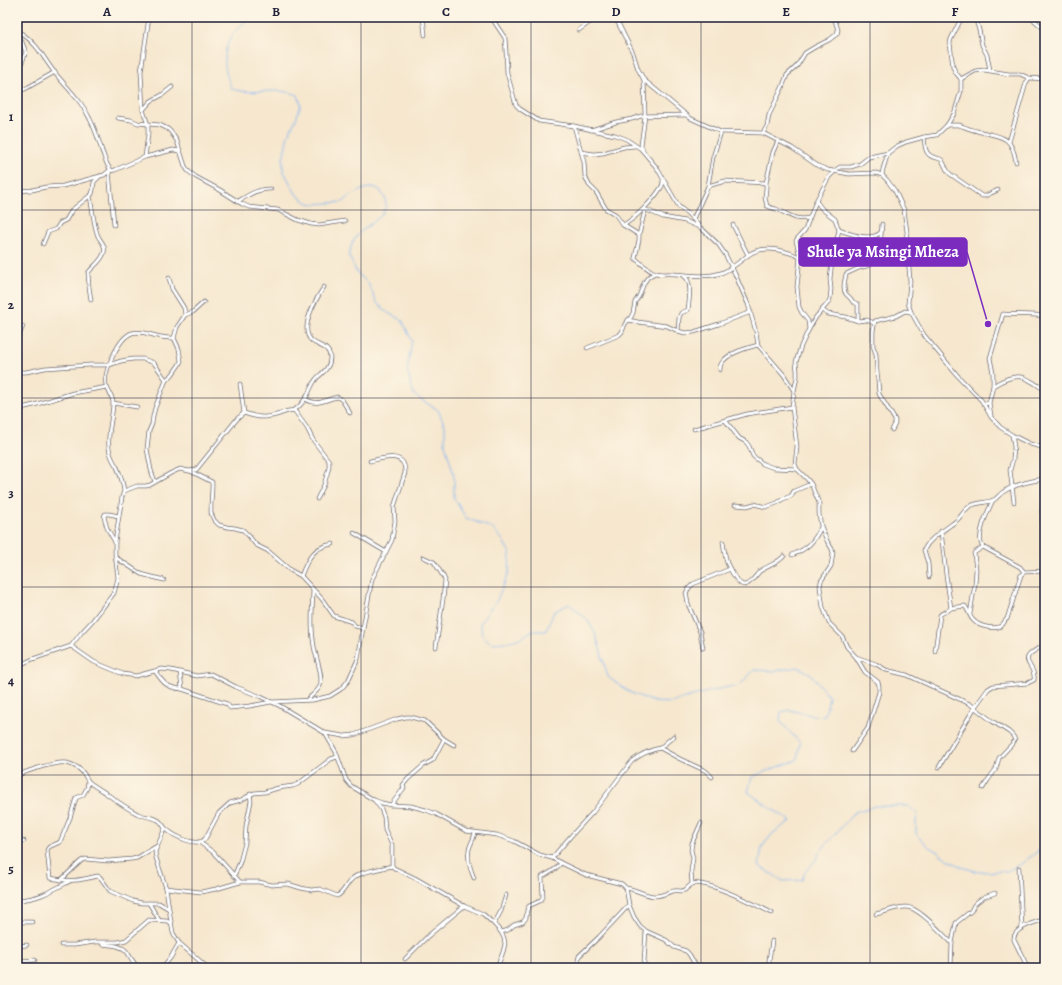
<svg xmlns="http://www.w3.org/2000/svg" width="1062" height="985" viewBox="0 0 1062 985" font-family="Alegreya,serif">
<rect width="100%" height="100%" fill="#fcf5e5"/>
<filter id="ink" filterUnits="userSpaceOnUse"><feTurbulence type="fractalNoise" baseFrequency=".025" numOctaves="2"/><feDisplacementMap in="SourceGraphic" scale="8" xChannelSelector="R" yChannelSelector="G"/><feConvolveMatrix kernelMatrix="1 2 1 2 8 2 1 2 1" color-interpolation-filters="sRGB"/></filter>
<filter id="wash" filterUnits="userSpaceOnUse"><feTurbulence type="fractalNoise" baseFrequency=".012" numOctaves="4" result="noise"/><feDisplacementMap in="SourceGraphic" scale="16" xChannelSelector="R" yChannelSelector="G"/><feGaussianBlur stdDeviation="0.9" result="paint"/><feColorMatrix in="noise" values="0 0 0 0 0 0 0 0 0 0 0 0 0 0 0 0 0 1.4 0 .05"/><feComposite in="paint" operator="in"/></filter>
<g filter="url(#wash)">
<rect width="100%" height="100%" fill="#f6e7ce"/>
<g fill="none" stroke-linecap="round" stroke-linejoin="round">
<path stroke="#85b7f2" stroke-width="1" d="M250,17C245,22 239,27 234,33C221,50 223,70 232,89C253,96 277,86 298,95L301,104L296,119L288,135L283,159V170L296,194L302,199L308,203L314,204L343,202L350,196L364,189L374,187L380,190L385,198L386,206L382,215L359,233L352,243L349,256L357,273L368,283L377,303L388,313L402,320L412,341L407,370L414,395L423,401L438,410L445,426V444L454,475V498L466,518L492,528L502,539L510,553L509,572L497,600L487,613L480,623L482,635L491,643L506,642L521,638L531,631H546L554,612L569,604L587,619L596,635L608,677L629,692L654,702L671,703L685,698L723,688L740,685L754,670L775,671L798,667L811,674L829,697L825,715L815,716L790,710L781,712L780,721L800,743L797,760C782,766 767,770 752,777L748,792L772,809L791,821L773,833L762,847L759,866L783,881L802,880L805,872L816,860L819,853L828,842L855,812L875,806H908L918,814L916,821V834L929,847L938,852L947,859L962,867L979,872L1007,871L1021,864L1041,849L1045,848"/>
</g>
</g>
<g filter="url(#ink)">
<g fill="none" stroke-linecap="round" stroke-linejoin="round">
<defs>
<g id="street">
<path d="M423,17L425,35"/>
<path d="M491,17L505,38L506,51L507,73L516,105L520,109L539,121L574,126L615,135L626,139L641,149L657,168L679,207L687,213L693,219L700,227L718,244L725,254L735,274L748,304L756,332L758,345L784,375L794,391L792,407L797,447L795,464L797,469L807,479L811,484L819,503V514L821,526L827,541L832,549L833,553L831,566L821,581L820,587L823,607L829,623L842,636L847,647L856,657L865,672L878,682L879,686V692L868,728L852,751"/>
<path d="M615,17L633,53L638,69L644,80L690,118L721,132L763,133L792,148L818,166L828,170L849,174L876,173L882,175L887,180L895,191L904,210L907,232L905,253L909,268L910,282L908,303L911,312L924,335L957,375L982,401L991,417L1000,427L1012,435L1030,444L1045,448"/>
<path d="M975,17L979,30L982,45L987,55L990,70"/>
<path d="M1028,17L1034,20L1042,27L1045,28"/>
<path d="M17,30L26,52L21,65L17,66"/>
<path d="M579,30L590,22L592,17"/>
<path d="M21,33C37,43 44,59 55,73C67,88 82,101 90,119C95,129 99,141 102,151C105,158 106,165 111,170"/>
<path d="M961,79L975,71L984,70L1009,74H1020L1029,78L1045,79"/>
<path d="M17,91L25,89L55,72"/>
<path d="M143,110L151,101L162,95L172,87"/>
<path d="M118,118L131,120L138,123L160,125L168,129L171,132L177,141L185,166L188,171L196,177L220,190L242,204L249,207L278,210L298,220L311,224L319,225L345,221"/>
<path d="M947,125C951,125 955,125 959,125C965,127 971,130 977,131C1000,137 1012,134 1016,162"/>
<path d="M574,126L584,162L585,176L589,185L596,192L606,209L615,214L623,225L639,235"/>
<path d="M591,130L616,122L632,119L641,116L687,115"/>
<path d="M763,133L767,126L769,115L782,88L787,75L797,66L805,53L815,47L829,40L837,34L838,30L834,17"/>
<path d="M924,137C925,144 924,154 933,157C936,158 939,158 942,160L947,170L950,174L982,196H985L998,190"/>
<path d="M778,141L773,152L766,183V188L765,198L767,206C769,207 772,208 776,209C789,214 794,221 809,218"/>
<path d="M1009,142L1026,83L1029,78"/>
<path d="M643,150L641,145L645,116L644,80"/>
<path d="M581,152L594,154L603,153L624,147L635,146"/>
<path d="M145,157L148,134V125L143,110L141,72L149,17"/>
<path d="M109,171L114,225"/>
<path d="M882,175L883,169L888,153"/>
<path d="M708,186L725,181L766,183"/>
<path d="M17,191L32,190L46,187L63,186L104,175L109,171L115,170L145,157L173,150L180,151"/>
<path d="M90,196C92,206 94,227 98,236C101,242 106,245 104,253C101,262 93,266 88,273L89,287L91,300"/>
<path d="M816,201L822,209L835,219L839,230C851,234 872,242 881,232"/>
<path d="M237,202C247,196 258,188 271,189"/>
<path d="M644,209L663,217L685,221L699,227"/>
<path d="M645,210L639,235V240L635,258L636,259C642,264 649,271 656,273C663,275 668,273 675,274C690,275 706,278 721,273C730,270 739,262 747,256C762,244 784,250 800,257"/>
<path d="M693,219L708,186L713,157L721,132"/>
<path d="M623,225C634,220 654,199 660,189C662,187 663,183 663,180"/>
<path d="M733,225L748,255"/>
<path d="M43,244L48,232L56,229L60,223L66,220L72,210L92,194L93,190L94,182L100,176"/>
<path d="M880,248L882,224"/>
<path d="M822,310L828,314L846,317L858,321L867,320L874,323"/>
<path d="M185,315L193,312L204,302"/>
<path d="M628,320L638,322L667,326L678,331L685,333L694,332L719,324L751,312"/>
<path d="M858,321V304L853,302C851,298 849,297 846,294C842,289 845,280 846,274L859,268L870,265L877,251L880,248L905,246"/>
<path d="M809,329L816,317L828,303L830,299L831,289L830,279L832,260L839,230"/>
<path d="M678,331L679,318L681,313L688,310C689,301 693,281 684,276"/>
<path d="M17,341L23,326"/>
<path d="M587,348L619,335L622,332L625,324L631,317L633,313L635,302L639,296L644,283L648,277L655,273"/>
<path d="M720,370C720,368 720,366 721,364C727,353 747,348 758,345"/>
<path d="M17,372H26L45,368L90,365H109L121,361L133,359H143L154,363L166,380"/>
<path d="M240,384L244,413"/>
<path d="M993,386V373L990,358L1003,314C1017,315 1031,314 1045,316"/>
<path d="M794,391L797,377V371L796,362L801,346L809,329L808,321L802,313L799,307L797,287L800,257L796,241L797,239L805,230L816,201L829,177L837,169L840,167H851L860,164L869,157L888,153L897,146L906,142L924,137L937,135L947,125L954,114L961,91V79L956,73L953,67L950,43L951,39L962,17"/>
<path d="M305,399C319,407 324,399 338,397L342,400L350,413"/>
<path d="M113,403L137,407"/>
<path d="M989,403L991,415"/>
<path d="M983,404L989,403L993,386C1001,381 1012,376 1021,377C1029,378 1038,386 1045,390"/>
<path d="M17,409L34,405L73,393L107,387"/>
<path d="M294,410L307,428L313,440L329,461V467L324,485L317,499"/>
<path d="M244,413C250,415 256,417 262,417C271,418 279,414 288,411C289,411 294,410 294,410C298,408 303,402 305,399C310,393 311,384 317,378C323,372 330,368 330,358C330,346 319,347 312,341C298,329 316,299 324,287"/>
<path d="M725,420L739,438L746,442L749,446L753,456L763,464L774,468L797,469"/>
<path d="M694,429L747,414L792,407"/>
<path d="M892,430L895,424V420L879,394L878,380L877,372L876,354L873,346V331L875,321L896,316L905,311L911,312"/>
<path d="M1012,435L1014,447L1013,459L1010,470L1014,502"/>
<path d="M190,471L212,482V487L211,505V513L214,520L219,525L227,527L235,528L243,530L248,535L256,545L268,551L290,570L301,576L322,599L334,616L352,622L355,626L363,628"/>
<path d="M1045,473L1042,512L1045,552"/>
<path d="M155,482L151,470L147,449L149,431L152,424L153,416L155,408L166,380L172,375L179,365L181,361L179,349L174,338L177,327L185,315L184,308L172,289L169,278"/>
<path d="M124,491C123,483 120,474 117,467C113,461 110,456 109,448C107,433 113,417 113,402C112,395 108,391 106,385C103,372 119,337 132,333C143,330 152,336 162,337C166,338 170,338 174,338"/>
<path d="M993,500C988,511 975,537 983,547L1020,567L1024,572"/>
<path d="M735,505L747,506L754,504L766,507L777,503L783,499L791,496L794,491L811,484"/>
<path d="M354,533L386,552"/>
<path d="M115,542L107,528L104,517L105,514H109L119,516"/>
<path d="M723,542C724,549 725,556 727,563C729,568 738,585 744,585C750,585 756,575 760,571C768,566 778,563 784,556"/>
<path d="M792,555C807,549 814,542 821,527"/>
<path d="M115,557L141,574L164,580"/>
<path d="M423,557L434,562L443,576L445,580L443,599L436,647"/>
<path d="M301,576C308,558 313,547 333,544"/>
<path d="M929,577L928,563L924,550C930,537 945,530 956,521C961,517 964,510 970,506C977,502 987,503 994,500C997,498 1000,494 1003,492C1015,484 1030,481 1044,479"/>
<path d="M951,608L965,606C969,611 969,616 973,620C979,627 997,631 1003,624C1003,624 1006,619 1007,619L1021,575L1024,572L1045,571"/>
<path d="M970,614L975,584L976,570L974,553L983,547"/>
<path d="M71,646L94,662L123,674L136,676L162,669L171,670L197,676L211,674L236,687L259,696L280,706L325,733L336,752L346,780L351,786L374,800L382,803L391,805L411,806L426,810L436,814L466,831L497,835L514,841L540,855L552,858L561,863L586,875L622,884L626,888L629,905L634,917L640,926L646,931L666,940L674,947L686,951L689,954L696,966L698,968"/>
<path d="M703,648L700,632L688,604L687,597L686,593L689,588L693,584L730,569"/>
<path d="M935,651L940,615C942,612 948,612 951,608L946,575L941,531"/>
<path d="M856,657L876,664L886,670L907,675L970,704L992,721L1009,732L1013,736L1015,740L1013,743L999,758L996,769L988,780L983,788"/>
<path d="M17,666L33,659L71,646L81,633L93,620L114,593L118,578L115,554V542L122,497L124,491L137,486H146L150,485L171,473L180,469L189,471L196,470L237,419L244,413"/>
<path d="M155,671C163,683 167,688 182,689"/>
<path d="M180,672L182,689L227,704L230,708L250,706L271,702L313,700L330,696L341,689L348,681L358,659L363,628L372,579L392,540L395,521L394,507L405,473C406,451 384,458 370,461"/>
<path d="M307,700C311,696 318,691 320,686C323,678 319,667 317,659C310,636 312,613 313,590"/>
<path d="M325,733L344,736L354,735L397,719L406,717H411L425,721L444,739L454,745"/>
<path d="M660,748L674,736"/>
<path d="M939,767L975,707L988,689L993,686L1028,683L1034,680C1037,663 1011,661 1045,645"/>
<path d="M17,776C26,771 57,761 67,763C74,765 80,768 84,774C86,777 87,780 89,782C94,786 99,789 104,792C115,800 126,808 138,814C145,817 152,817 158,820C162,822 163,826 166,829C174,836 197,848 205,839L219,813L230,803L241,800L254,793L265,792L278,788L293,786L298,784L331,759L337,757"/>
<path d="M88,781L87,788L83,795L76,798L70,818L60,842L49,847L47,850L50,878C70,882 78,881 97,876L100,877L110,891L133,901L142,903H159L169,909"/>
<path d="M375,801L381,809L384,817L385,830L392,845V866L394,868L415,878L464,906L483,914L494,924L501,932L504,938L505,944L503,952L497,968"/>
<path d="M391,805L404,788L403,785L408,779L424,765L433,760L444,739"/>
<path d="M165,828L155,852L156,858L166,888L169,909L173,933L179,943L208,968"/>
<path d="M17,841H24"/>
<path d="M199,842L213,852L240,882"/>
<path d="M552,858L570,837L593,812L632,761C641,754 650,750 660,748L680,759L706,771L712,777"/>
<path d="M1019,868L1022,928"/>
<path d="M234,876L240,862L245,843L246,826L251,801L250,794"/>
<path d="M474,878C470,869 467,859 469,849C471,843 474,838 475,833"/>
<path d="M61,880L81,861L85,859L108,861L132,859L137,858L157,846"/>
<path d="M692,884L691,871L693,858L691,850L692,843L701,823"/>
<path d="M166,888L201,892L216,889L240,882H259L272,885L288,884L301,888L311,890L320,889L337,896C344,893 346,884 352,879C360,871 381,869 392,866"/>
<path d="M626,888C636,889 645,896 655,896C661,896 667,893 673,891C677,890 681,892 685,890C687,888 689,886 692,884C706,879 758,906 772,913"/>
<path d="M17,900C39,899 51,891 70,881"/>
<path d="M149,903L159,920"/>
<path d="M876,914C885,912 896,907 906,907C919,907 942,934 952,943"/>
<path d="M17,922H32"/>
<path d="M494,924L501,911L506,895"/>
<path d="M501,932L508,930L514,925L523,922L526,918L527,910L529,906L540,901L543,897L542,877C549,873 556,870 561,863"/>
<path d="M102,944C110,945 122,945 127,952C132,959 132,962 139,968"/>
<path d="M61,945H75L95,942H118L126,940L149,920L167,921L171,923"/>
<path d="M17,946L27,945"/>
<path d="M405,959L428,936L464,906"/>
<path d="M17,961L35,960"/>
<path d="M162,968L171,957L179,943"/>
<path d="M581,968L578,960L579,956L599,937L629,905"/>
<path d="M644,968V962L646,931"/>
<path d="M770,968L769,960L772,941"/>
<path d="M951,968L952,943L956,923L971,911L974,905L977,902L984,897L995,893"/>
<path d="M1028,968L1014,940C1012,928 1036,922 1045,919"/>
</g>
</defs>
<use href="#street" stroke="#6c676e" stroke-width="4.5"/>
<use href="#street" stroke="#fff" stroke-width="3"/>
</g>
</g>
<path fill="none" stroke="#22223b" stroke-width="1" stroke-opacity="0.55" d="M192,17V968M361,17V968M531,17V968M701,17V968M870,17V968M17,210H1045M17,398H1045M17,587H1045M17,775H1045"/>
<path fill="none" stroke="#7b2cbf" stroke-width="1.5" d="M988 324L967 252"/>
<circle fill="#7b2cbf" stroke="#fcf5e5" stroke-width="1.5" cx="988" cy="324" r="4"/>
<rect fill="#7b2cbf" stroke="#7b2cbf" stroke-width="1.5" x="799" y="238" width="168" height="28" rx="4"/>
<g font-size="16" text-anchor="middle" font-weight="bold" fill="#fff">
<text x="883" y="257">Shule ya Msingi Mheza</text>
</g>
<rect width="1062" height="985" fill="none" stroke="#fcf5e5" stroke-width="44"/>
<rect x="22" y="22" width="1018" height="941" fill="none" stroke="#22223b" stroke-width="1.5"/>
<g font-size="13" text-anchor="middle" font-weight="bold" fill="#22223b">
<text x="107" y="16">A</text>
<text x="276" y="16">B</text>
<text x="446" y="16">C</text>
<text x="616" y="16">D</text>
<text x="786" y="16">E</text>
<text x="955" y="16">F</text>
<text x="11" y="121">1</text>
<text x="11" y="309">2</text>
<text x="11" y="497">3</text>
<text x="11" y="685">4</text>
<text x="11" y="873">5</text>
</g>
</svg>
